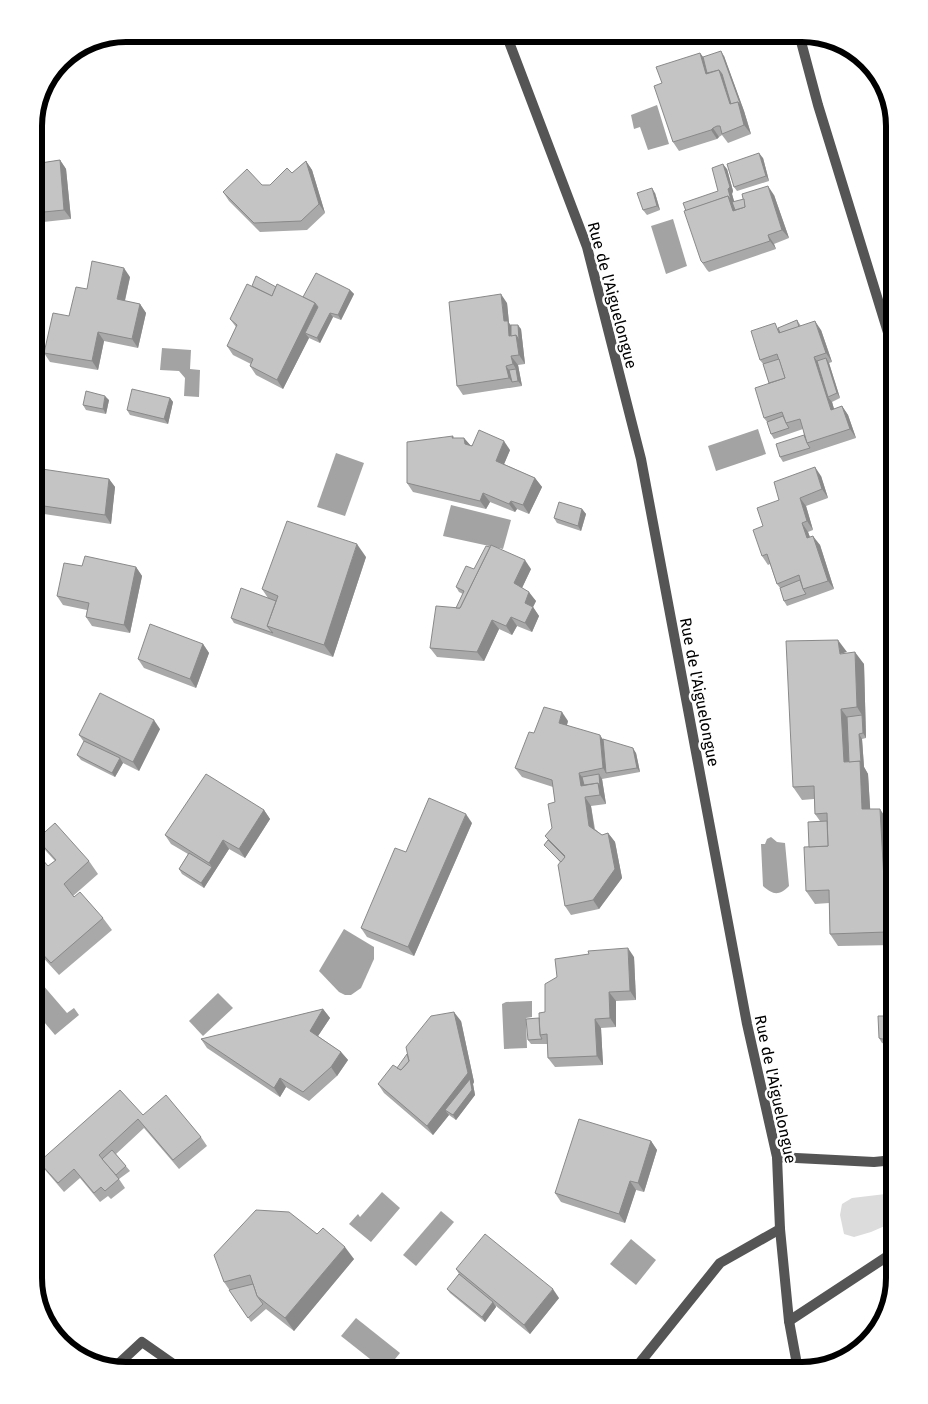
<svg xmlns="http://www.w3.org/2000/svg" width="928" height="1404" viewBox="0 0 928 1404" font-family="'Fira Sans',sans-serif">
<rect width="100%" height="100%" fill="#fff"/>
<path fill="#dcdcdc" d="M894,1193V1222L871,1232L854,1237L844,1234L840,1215L842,1204L852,1198Z"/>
<g fill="#a3a3a3">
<path d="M87,43L90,51L61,62V61Z"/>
<path d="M657,105L669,144L648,150L640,127L634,129L631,115Z"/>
<path d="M673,219L687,266L666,274L651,226Z"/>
<path d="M162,348L191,350L190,369L200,370L199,397L184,396L185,378L179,371L160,370Z"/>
<path d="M758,429L766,454L716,471L708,446Z"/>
<path d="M336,453L364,463L345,516L317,507Z"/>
<path d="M451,505L511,520L503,549L443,536Z"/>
<path d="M771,837L777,842L785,843L789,886C779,896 773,895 763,886L761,844H765L767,839Z"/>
<path d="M344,929L374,947V959L361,988L351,995H345L339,992L319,971Z"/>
<path d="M42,984L67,1013L74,1008L79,1015L55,1035L34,1010V992Z"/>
<path d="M218,993L233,1008L203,1036L189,1021Z"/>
<path d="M532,1001V1017L526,1018L527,1048L504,1049L502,1004L506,1002Z"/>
<path d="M382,1192L400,1208L371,1242L349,1224L358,1214L360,1217Z"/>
<path d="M441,1211L454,1222L416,1266L403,1255Z"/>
<path d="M631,1239L656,1260L636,1285L610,1264Z"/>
<path d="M356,1318L400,1353L386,1370H384L341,1336Z"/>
</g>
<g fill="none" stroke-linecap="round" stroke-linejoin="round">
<g stroke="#555" stroke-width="10">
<path d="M506,34L587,247L641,459L747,1024L777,1157L780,1229L789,1321L798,1370"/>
<path d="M799,34L818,105L894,352"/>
<path d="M777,1157L874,1162L894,1160"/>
<path d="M789,1321L894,1252"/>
<path d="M114,1368L142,1342L182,1370"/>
<path d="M634,1370L720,1263L780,1229"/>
</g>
</g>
<g fill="#a9a9a9">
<path d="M700,53L703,57L724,56L744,111L751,134L728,143L722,135L719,137L717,139L679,151L673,142L662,83Z"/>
<path d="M763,158L769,181L737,191L734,187Z"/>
<path d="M60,160L66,169L71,219L34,223V164Z"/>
<path d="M306,161L312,170L325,213L307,230L260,232L229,201L223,192L262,185H270L292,173Z"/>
<path d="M727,169L733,191L732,194L734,202L774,195L789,238L774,244L776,249L709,272L707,270L701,261Z"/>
<path d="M655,193L660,210L647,215L643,210Z"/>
<path d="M130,277L125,301L140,304L146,313L138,348L104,341L98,370L50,362L44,353L87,289Z"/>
<path d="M252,286L276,287L303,297L350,290L354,294L341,320L333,317L320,343L309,338L283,389L256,375L250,366L251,364L233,355L227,346L236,327L230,319Z"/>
<path d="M507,303L509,323L511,325L521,329L525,364L518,365L522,386L463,395L457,386Z"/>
<path d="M797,320L801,326L821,330L832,362L829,363L840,398L832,402L834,409L842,406L848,415L856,438L783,462L780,457L804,435L803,429L774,439L771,434L767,422L764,418L769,383L763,364L760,360L778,328Z"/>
<path d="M170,398L173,402L168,424L130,415L127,410Z"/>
<path d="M109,400L106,414L86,410L83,405Z"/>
<path d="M453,436L454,438H464L470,445L510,450L504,464L535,478L542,487L529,514L517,509L515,512L490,502L486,509L413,492L407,483Z"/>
<path d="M821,476L828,498L806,506L813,530L808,532L810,537L820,545L834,589L787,606L784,601L780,588L777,584L770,564L768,565L762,556L763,526L779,500Z"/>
<path d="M109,479L115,487L111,524L44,514L37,505Z"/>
<path d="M582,509L586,514L581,531L557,523L554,518Z"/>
<path d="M366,557L333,657L234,623L231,618L268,598L262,589Z"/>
<path d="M82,566L136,567L142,576L130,633L92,626L86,617L87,610L63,605L57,596Z"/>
<path d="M474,569H531L522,588L536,601L533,607L539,616L532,632L517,626L512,635L499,629L484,661L437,657L430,648L456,608L463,594L459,592L456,587Z"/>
<path d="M203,644L209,653L196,688L144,668L138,659Z"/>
<path d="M847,653L864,664L866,738L862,739L864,767L868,774L870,809L885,817L892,816L894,819V886H893L894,910V945L838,946L830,934L829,903L815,904L806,891L809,847L820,821L815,814L814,799L802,800L793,787Z"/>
<path d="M568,721L567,725L636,753L640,772L602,779L606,804L591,806L595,829L602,835L608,833L615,842L622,878L599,909L571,915L565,906L560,862L548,849L544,845L548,840L545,836L552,828L555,802L553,787L522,777L515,768Z"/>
<path d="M160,729L139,771L123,763L115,777L81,760L77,755L84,742L79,735Z"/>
<path d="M264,810L270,819L245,858L229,849L204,888L182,874L179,869L188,854L171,844L165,835Z"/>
<path d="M472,823L414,956L367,937L361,928L406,852Z"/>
<path d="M37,839L89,861L98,874L73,896L103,918L112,930L59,975L38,952L34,947V935L38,931L34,926V850L48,866L55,861L46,851Z"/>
<path d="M634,957L636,1000L616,1001V1027L601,1028L603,1065L555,1067L548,1058L547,1044H531L528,1040L539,1018Z"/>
<path d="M323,1009L330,1018L318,1036L341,1052L348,1060L337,1076L309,1101L286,1087L280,1097L207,1048L201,1039Z"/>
<path d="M894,1016V1043L885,1044L882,1043L879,1038Z"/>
<path d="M461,1021L474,1082L473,1084L475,1095L456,1120L449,1115L433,1135L384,1093L378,1084L397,1068Z"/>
<path d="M143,1115L201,1137L207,1146L179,1169L144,1128L116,1154L130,1171L119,1179L125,1188L111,1199L108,1196L100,1202L80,1178L64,1192L46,1171L39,1162Z"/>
<path d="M651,1141L657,1150L644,1192L636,1190L625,1223L561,1202L555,1193Z"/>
<path d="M317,1234L354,1259L294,1331L266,1309L251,1322L224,1282Z"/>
<path d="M456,1269L559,1298L530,1334L496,1306V1307L485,1322L450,1293L447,1289L459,1274Z"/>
</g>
<g fill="#898989">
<path d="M721,51L724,56L744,111L751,134L744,125Z"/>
<path d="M700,53L707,62L711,77L706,74Z"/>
<path d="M719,70L725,79L735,108L730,104Z"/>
<path d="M713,128L719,137L717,139L711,130Z"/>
<path d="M759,153L763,158L769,181L766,176Z"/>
<path d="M60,160L66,169L71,219L64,210Z"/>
<path d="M306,161L312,170L325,213L319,204Z"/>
<path d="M723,164L727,169L733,191L732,194L738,214L733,211L728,196V189Z"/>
<path d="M768,186L774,195L789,238L782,230Z"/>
<path d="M652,188L655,193L660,210L657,206Z"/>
<path d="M768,235L774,244L776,249L770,241Z"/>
<path d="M124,268L130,277L123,308L117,299Z"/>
<path d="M350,290L354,294L341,320L338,315Z"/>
<path d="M501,294L507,303L509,323L514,330L515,340L509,336L504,321Z"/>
<path d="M315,303L321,312L305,333L309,338L283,389L277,380Z"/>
<path d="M140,304L146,313L138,348L132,339Z"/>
<path d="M330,313L333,317L320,343L317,338Z"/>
<path d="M815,321L821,330L832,362L826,353Z"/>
<path d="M518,325L521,329L525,364L519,355L516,335Z"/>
<path d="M98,332L104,341L98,370L92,361Z"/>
<path d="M511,356L518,365L522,386L518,381L516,369L513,364Z"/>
<path d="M814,357L821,366L828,397L832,402L837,419L831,410Z"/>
<path d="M826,358L829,363L840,398L837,393Z"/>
<path d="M506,366L513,375L512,382L509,378Z"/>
<path d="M105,396L109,400L106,414L103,409Z"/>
<path d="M170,398L173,402L168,424L164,419Z"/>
<path d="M842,406L848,415L856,438L850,429Z"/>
<path d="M464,438L471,446L465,444Z"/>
<path d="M504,441L510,450L502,469L496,461Z"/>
<path d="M815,467L821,476L828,498L822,489Z"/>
<path d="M535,478L542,487L529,514L523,505Z"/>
<path d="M109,479L115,487L111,524L105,515Z"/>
<path d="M483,493L490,502L486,509L480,501Z"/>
<path d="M800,498L806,506L813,530L807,521Z"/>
<path d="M511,501L517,509L515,512L509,504Z"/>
<path d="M582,509L586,514L581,531L578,526Z"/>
<path d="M802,523L808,532L813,546L807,538Z"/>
<path d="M813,536L820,545L834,589L828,581Z"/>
<path d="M357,544L366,557L333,657L324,645Z"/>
<path d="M525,560L531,569L520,592L514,583Z"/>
<path d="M136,567L142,576L130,633L124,625Z"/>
<path d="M529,592L536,601L532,609L533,607L539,616L532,632L525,623V603Z"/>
<path d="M511,617L517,626L512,635L506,626Z"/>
<path d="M492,620L499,629L484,661L477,652Z"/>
<path d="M838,640L847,652L840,654Z"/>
<path d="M203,644L209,653L196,688L190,679Z"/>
<path d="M855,652L864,664L866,738L863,733L862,715L857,707Z"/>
<path d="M841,709L850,721L849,770L844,762Z"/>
<path d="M562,712L568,721L565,731L559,723Z"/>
<path d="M154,720L160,729L139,771L133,762Z"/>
<path d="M859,734L862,739L864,767L868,774L871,822L862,809Z"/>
<path d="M600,735L606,744V773L603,768Z"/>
<path d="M633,748L636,753L640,772L637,768Z"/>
<path d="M120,758L123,763L115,777L112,773Z"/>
<path d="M579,773L586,782L587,790L581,786Z"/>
<path d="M599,774L602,779L606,804L600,795L598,783Z"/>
<path d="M585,797L591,806L595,835L589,826Z"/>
<path d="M880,809L888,821L889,882L893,886L894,910V944L886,932Z"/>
<path d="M264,810L270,819L245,858L239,849Z"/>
<path d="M466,814L472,823L414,956L408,947Z"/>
<path d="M892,816L894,819V857Z"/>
<path d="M608,833L615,842L622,878L599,909L593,900Z"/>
<path d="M223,840L229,849L204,888L201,883L212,867L209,863Z"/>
<path d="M628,948L634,957L636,1000L630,991Z"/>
<path d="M609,992L616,1001V1027L610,1018Z"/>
<path d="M323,1009L330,1018L316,1039L310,1031Z"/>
<path d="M454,1012L461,1021L474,1082L473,1084L475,1095L456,1120L453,1115L445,1110L449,1115L433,1135L427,1126Z"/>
<path d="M595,1019L601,1028L603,1065L597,1056Z"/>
<path d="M341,1052L348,1060L337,1076L331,1067Z"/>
<path d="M280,1078L286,1087L280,1097L274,1088Z"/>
<path d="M651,1141L657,1150L644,1192L638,1183Z"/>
<path d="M630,1181L636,1190L625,1223L619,1214Z"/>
<path d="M345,1247L354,1259L294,1331L285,1318Z"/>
<path d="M553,1289L559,1298L530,1334L524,1325Z"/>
<path d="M493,1302L496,1307L485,1322L482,1317Z"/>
</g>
<g fill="#c4c4c4" stroke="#898989">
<path d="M721,51L741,106L738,102L731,104L722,74L719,70L707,73L703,57Z"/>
<path d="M700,53L706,74L719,70L730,104L738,102L744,125L722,134L720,126H717L713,128L711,130L673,142L654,86L662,83L656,67Z"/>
<path d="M759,153L766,176L734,187L727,164Z"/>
<path d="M60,160L64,210L34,213V164Z"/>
<path d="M306,161L319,204L301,221L254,223L223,192L247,169L262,185H270L287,168L292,173Z"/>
<path d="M723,164L730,187L728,189L731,200L728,196L686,211L683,203L718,191L712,168Z"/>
<path d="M768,186L782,230L768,235L770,241L703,263L701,261L684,211L728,196L733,211L745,207L742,194Z"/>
<path d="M652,188L657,206L643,210L637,193Z"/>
<path d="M744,199L745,207L735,210L732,202Z"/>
<path d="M92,261L124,268L117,299L140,304L132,339L98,332L92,361L44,353L53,313L69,316L76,287L87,289Z"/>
<path d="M316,273L350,290L338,315L330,313L317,338L305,333L318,307L315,303L303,297Z"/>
<path d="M256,276L276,287L272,296L252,286Z"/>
<path d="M247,284L272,296L277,284L315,303L277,380L250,366L253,359L227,346L237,325L230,319Z"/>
<path d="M501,294L504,321H508L509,336L516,335L519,355L511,356L513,364L506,366L509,378L457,386L449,302Z"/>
<path d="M797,320L799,327L780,333L778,328Z"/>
<path d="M815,321L826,353L814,357L831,410L842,406L850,429L807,443L800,419L786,423L782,412L764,418L755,388L785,378L777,354L760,360L751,331L775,323L779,333Z"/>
<path d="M511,325H518L519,340L516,335L511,336Z"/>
<path d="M826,358L837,393L828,397L817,361Z"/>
<path d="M779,359L785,378L769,383L763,364Z"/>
<path d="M516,369L518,381L512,382L509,370Z"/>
<path d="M132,389L170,398L164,419L127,410Z"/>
<path d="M86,391L105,396L103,409L83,405Z"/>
<path d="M783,416L786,423L789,428L771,434L767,422Z"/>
<path d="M479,430L504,441L496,461L535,478L523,505L511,501L509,504L483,493L480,501L407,483V442L453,436L452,438H464L465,444L472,446Z"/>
<path d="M804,435L807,443L810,448L780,457L776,444Z"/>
<path d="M815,467L822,489L800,498L807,521L802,523L807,538L813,536L828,581L803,589L799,575L777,584L767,554L762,556L753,530L763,526L757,508L779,500L774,482Z"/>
<path d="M42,469L109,479L105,515L37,505Z"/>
<path d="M559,502L582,509L578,526L554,518Z"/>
<path d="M287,521L357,544L324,645L267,626L278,596L262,589Z"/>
<path d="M491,545L525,560L514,583L529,592L525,603L533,607L525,623L511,617L506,626L492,620L477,652L430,648L436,606L460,608Z"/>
<path d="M486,546L490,547L460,608H456L464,591L456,587L466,566L474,569Z"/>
<path d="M85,556L136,567L124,625L86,617L89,603L57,596L64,563L82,566Z"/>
<path d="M800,580L803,589L806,594L784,601L780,588Z"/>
<path d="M241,588L276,601L267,626L273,633L231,618Z"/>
<path d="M150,624L203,644L190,679L138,659Z"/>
<path d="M838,640L840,654L855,652L857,707L841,709L844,762L860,761L862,809H880L885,898L886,932L830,934L829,890L806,891L804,847L828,846L827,813L815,814L814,786L793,787L786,641Z"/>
<path d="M100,693L154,720L133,762L79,735Z"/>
<path d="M544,707L562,712L559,723L600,735L603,768L579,773L581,786L598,783L600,795L585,797L589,826L602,835L608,833L615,869L593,900L565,906L558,865L565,856L545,836L552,828L548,804L555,802L552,780L515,768L529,732L534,733Z"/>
<path d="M862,715L863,733L859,734L861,763L860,761L849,762L847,717Z"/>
<path d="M603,739L633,748L637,768L606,773Z"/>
<path d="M84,741L120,758L112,773L77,755Z"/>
<path d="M206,774L264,810L239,849L223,840L209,863L165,835Z"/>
<path d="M599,774L600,787L598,783L584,785L582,777Z"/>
<path d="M429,798L466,814L408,947L361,928L395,848L406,852Z"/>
<path d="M892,816L894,857V882H889L885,817Z"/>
<path d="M827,821L828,846L809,847L808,822Z"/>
<path d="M55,823L89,861L64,884L74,897L80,892L103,918L51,963L34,945V935L40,930L34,923V850L48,866L56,860L37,839Z"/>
<path d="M548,840L565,857L561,862L544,845Z"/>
<path d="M189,853L212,867L201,883L179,869Z"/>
<path d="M628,948L630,991L609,992L610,1018L595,1019L597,1056L548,1058L547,1034L540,1035L539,1013L545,1012V984L557,977L555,959L589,954L588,951Z"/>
<path d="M323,1009L310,1031L341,1052L331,1067L303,1092L280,1078L274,1088L201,1039Z"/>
<path d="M454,1012L468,1073L427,1126L378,1084L393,1065L401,1070L409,1061L406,1047L431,1016Z"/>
<path d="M878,1016H894V1038L882,1039L879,1038Z"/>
<path d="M539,1018L540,1035L542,1039L528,1040L526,1019Z"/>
<path d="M407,1054L409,1061L401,1070L397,1068Z"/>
<path d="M470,1079L472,1090L453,1115L445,1110Z"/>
<path d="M120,1090L143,1115L166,1095L201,1137L173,1160L138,1119L99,1155L119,1179L105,1191L101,1187L94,1193L74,1169L58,1183L39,1162Z"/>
<path d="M579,1119L651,1141L638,1183L630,1181L619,1214L555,1193Z"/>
<path d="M112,1150L126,1166L116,1175L102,1159Z"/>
<path d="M256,1210L289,1212L317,1234L323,1228L345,1247L285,1318L257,1296L250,1275L224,1282L214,1255Z"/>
<path d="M485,1234L553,1289L524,1325L456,1269Z"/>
<path d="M459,1274L493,1302L482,1317L447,1289Z"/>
<path d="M253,1284L257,1296L263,1304L248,1318L229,1290Z"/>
<path d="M401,1366L405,1370H397Z"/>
</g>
<g text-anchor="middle" stroke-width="5" stroke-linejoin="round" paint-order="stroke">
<g font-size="16" fill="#000" stroke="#fff">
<text transform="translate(613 295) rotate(75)" y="6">Rue de l'Aiguelongue</text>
<text transform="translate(700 692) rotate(79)" y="6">Rue de l'Aiguelongue</text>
<text transform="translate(776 1089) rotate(78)" y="6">Rue de l'Aiguelongue</text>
</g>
</g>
<path d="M0 0H928V1404H0ZM126 42H802A84 84 0 0 1 886 126V1278A84 84 0 0 1 802 1362H126A84 84 0 0 1 42 1278V126A84 84 0 0 1 126 42Z" fill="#fff" fill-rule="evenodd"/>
<path fill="none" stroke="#000" stroke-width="6" d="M126 42H802A84 84 0 0 1 886 126V1278A84 84 0 0 1 802 1362H126A84 84 0 0 1 42 1278V126A84 84 0 0 1 126 42Z"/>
</svg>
